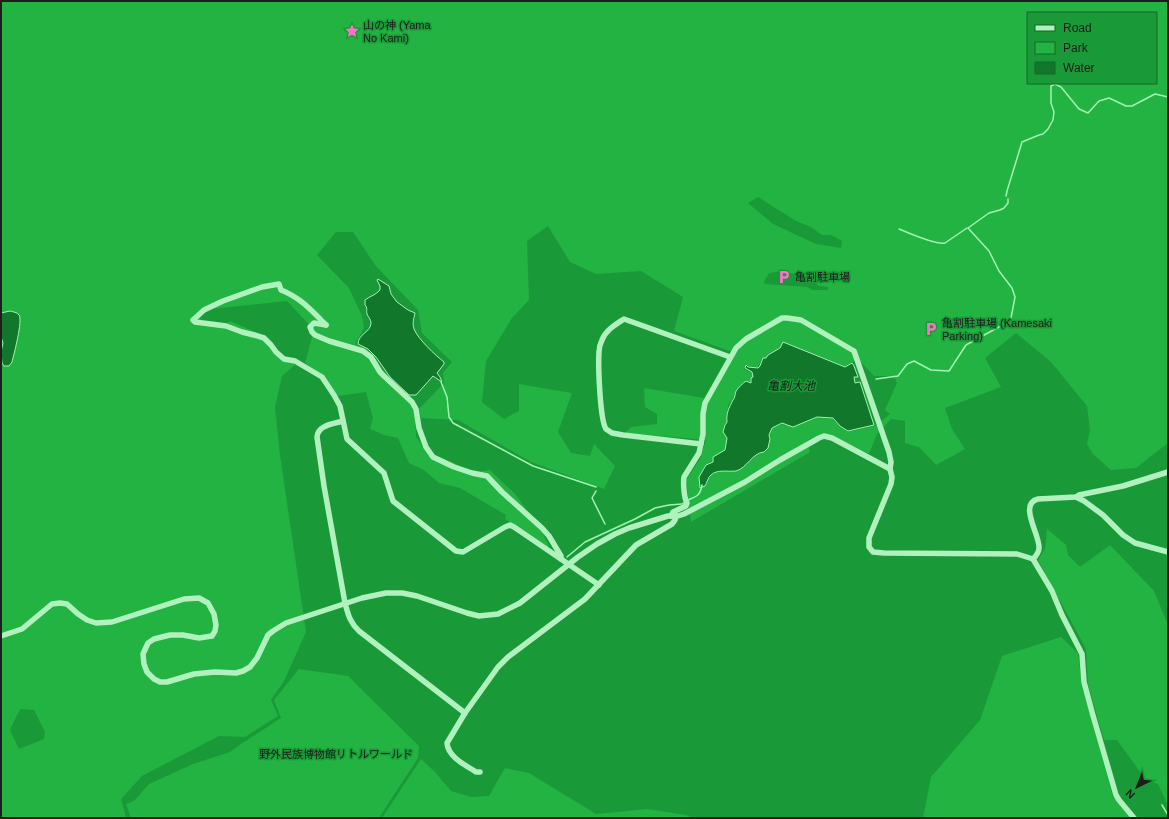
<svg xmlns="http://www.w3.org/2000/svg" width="1169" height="819" viewBox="0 0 1169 819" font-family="Helvetica,'Noto Sans JP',sans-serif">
<rect width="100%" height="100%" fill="#1a9938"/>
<g fill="#23b342" fill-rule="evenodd">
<path d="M1,1H1168V443L1136,468L1111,470L1093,454L1087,444L1090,430L1087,406L1051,362L1016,333L985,358L1001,387L945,408L952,429L965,449L936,465L919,447L905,443V421L891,419L877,434L869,454L831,435C822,433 816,436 807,441L810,452L691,522L686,480L700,459L706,440L625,433L631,427L657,424V414L645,407L644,388L710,399L735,353L674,331L683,297L641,271L596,274L570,262L548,226L527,241L529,300L512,318L486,361L482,402L504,419L519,411V384L572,393L558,432L571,453L590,456L594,444L615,466L604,489L531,462L458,420L421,418L419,409L444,383L443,373L452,362L422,333L418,310L375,265L353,232H336L317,255L349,288L362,316L364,328L355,344L368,351L378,363L387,377L415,403L416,437L432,459L437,456L475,472L490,470L516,495L541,530L549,546L548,548L505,519L506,515L460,488L439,483L424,470L409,463L398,438L384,435L370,429L373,418L366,392L338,396L325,377L305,363L314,330L287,301L201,310L200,325L221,327L230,321L258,333L295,365L282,376L275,407L280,455L306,632L284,681L271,700L278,716L245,737L219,736L142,776L121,799L126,818H1ZM1028,13H1156V83H1028ZM758,197L796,221L811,227L822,235H831L842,241L841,248L816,244L773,224L748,203ZM783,271L811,279L819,286L828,287V290H812L807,287L765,284L764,282L769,273ZM783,342L845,366L858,359L874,376H894L897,383L885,410L890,414L875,426L848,432L840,427L832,419L817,418L793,427L783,424L772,428C769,438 772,444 765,453C753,453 747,468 736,471C729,473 718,470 712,475C709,478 707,483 705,486L700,488L699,477L705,465L712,461L713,457L724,450L727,438L723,432L724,425L727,422C726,417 727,408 729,403C731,402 732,400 733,398C737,390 739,386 746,380L750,382L751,378L753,376L751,373L744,369L745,364L748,366L758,367L762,358H766L768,354L779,348ZM20,709L34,710L45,732L44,739L19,749L10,730Z"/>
<path d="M1047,529L1066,545L1068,555L1080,567L1110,545L1154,591L1168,625V806L1158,784L1146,780L1117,740H1104L1088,685L1086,649L1038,560L1045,549Z"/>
<path d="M1061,637L1078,653L1082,685L1113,797L1131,818H923L931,777L980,720L1002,656Z"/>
<path d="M299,669L348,676L419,746L418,758L379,818H131L126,804L134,801L149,784L193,764L230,752L241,744L281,718L274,700Z"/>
<path d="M421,759L435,772L451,791L471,797L489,796L505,768L529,773L596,814L647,809L686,815L693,818H382Z"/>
</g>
<g fill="#11772a" stroke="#a3f3b3">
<path d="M378,279L389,286L391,294L397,302L408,310L415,313C414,318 412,323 414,329C418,339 435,355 444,362V364L437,373L440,377L442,382L433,376L416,395H409L390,377L376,357L368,349L358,344C358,334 371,332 371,323C371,319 368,317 367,314C366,310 368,308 365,305V300C370,296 376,295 380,290V286L377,280Z"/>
<path d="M10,311C13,312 17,312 19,315C23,320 14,354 12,362L9,366H4L2,363L1,352L3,343L1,337V313Z"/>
<path d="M783,342L845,367L852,363L854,366L858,377H854L855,383L860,382L874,425L848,431L840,426L833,418L817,417L793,427L782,423L772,428L769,435L770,439L768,448L764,452C752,453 747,468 736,471C728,472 717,469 711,475C708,477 707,483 705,486L700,488L699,477L706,465L713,462V457L725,450L727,438L723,432L725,425L727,422C726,413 729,408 733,400C735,398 735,394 736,391C739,387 742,384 746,381L751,383V378L753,377L752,372L745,368L746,365L748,367L758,368L760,366L763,358H766L768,355L780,348Z"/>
</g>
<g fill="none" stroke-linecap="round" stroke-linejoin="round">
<g stroke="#a3f3b3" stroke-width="1.5">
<path d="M1006,196L1007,191L1022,142L1039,135L1043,134L1048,129L1053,120L1054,112L1051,103V86L1055,84L1061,87L1079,109L1088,113L1099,101L1109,98L1126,106H1132L1155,94L1168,97"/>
<path d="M899,229C909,233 935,245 945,243L967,228"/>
<path d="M876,379L898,376L907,364L914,361L931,370L949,371L966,345L1008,322L1011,318L1015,297L1012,288L999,271L989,251L968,228L989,213L1000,210L1004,208L1008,203V199"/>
<path d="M441,382L447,397L449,417L453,423L533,466L596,487"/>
<path d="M596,491L592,498L605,524"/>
<path d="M688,500C697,496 700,496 702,485"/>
<path d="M567,557L585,542L635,519L655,508L669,505L682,504L685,502"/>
<path d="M1162,805L1168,815"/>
</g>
<g stroke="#b0f1be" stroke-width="5.5">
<path d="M326,325C311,310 301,298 281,290L279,284L262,287L223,301L204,310L193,320L195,322L226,326L242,332L254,335L264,338L271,345L276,352L284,359L295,361L322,377L334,395L340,406L347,439L384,473L393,501L456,551L463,552L505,527L510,525L514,527L599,585"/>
<path d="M326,325L314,323L310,327L312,332L315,335L329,341L363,351L371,357L380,372L385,377L412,402L416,409L419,428L426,447L433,457L454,467L472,473L487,476L502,492L542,528L549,536L561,556V559"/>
<path d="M343,421C333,424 318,425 317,437L324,486L345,603C348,614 350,623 359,631L465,713"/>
<path d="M701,444L623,435L612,433L606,429C600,420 598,366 599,352C599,348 600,344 602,340C606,330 615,325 624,319L730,357"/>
<path d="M1076,497L1084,501L1103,515L1123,535L1135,543L1168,552"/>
<path d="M671,516L673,512L686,506L687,503C684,498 683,483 684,477L699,453L703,434V414L705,403L736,348L746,339L782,318H787L801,320L854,351L889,452L891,462L890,469L892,477L891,484L869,538V547L873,552L884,553L1017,554L1033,559L1052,591L1062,615L1082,654L1084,682L1092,712L1116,795L1119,800L1134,818"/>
<path d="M1033,559C1036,556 1039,552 1039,548C1040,535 1018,504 1038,499L1076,497L1079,495L1123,486L1168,472"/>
<path d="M1,636L22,629L52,604L60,603L67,604L78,614L87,620L96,623L112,622L184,599L199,598L208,603L214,614L216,625L215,631L212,636L199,638L183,635H170L154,639L148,643L143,654L144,664L147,672L154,679L160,682H167L194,674L215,672L236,673L243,671L250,667L257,658L268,635L273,631L286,623L362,598L386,593H402L417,596L467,613L479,616L498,614L520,603L578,557L597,544L615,534L629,528L668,516H678L684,514L745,482L780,460L819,438L824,436L832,438L890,469"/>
<path d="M480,772H476L473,770C463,764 448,756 447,743L465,713L498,667L508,657L585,599L636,545L672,524L675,520L676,516"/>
</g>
</g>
<defs>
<symbol id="sight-bare" viewBox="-9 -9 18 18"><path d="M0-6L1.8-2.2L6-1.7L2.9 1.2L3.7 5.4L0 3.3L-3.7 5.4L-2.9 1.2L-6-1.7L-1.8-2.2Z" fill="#ff70c9" stroke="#1a9938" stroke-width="2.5" paint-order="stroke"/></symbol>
<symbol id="parking-bare" viewBox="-9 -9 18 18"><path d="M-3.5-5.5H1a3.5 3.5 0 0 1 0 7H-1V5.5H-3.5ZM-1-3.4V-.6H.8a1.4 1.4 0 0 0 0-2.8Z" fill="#ff70c9" stroke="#1a9938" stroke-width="2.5" paint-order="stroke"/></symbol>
</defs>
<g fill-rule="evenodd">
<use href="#sight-bare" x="342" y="21" width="20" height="20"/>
<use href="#parking-bare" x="774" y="267" width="20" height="20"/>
<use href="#parking-bare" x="921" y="319" width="20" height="20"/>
</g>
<g text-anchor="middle" stroke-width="3" stroke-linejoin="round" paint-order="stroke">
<g font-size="11" fill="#1d1d1d" stroke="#1a9938" text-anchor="start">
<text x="363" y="29">山の神 (Yama<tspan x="363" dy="13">No Kami)</tspan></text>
<text x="795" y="281">亀割駐車場</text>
<text x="942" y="327">亀割駐車場 (Kamesaki<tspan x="942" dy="13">Parking)</tspan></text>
</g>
<g font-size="11" fill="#1b1d1b" stroke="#1a9938">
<text x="336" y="758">野外民族博物館リトルワールド</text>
</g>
<g font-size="12" font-style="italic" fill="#1a1c1a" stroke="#1a9938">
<text x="791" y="390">亀割大池</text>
</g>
</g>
<rect width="1169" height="819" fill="none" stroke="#1d1d1d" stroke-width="4"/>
<rect x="1027" y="12" width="130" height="72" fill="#1a9938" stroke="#1b672d"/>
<rect x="1035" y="25" width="20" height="6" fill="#b0f1be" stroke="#1b672d"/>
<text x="1063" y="32" font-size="12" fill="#1d1d1d">Road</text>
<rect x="1035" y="42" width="20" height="12" fill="#23b342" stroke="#1b672d"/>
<text x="1063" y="52" font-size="12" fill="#1d1d1d">Park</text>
<rect x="1035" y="62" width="20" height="12" fill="#11772a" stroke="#1b672d"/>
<text x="1063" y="72" font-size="12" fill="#1d1d1d">Water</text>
<g transform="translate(1137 787) rotate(223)" stroke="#1a9938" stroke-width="3" paint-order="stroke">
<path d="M0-3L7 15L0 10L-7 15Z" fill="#1d1d1d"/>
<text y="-6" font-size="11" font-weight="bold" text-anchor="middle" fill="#1d1d1d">N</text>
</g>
</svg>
